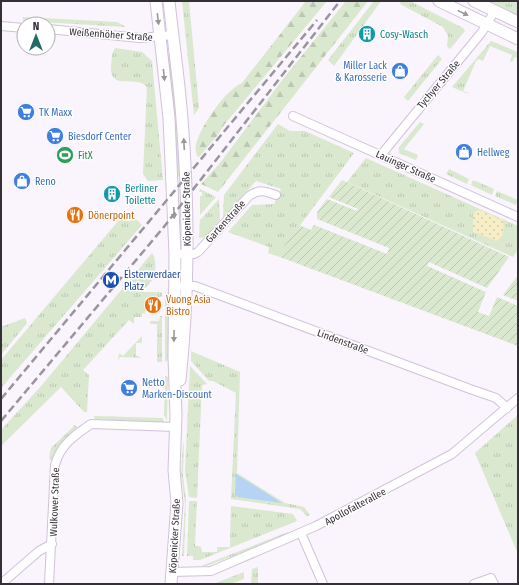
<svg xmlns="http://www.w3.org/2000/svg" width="519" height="585" viewBox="0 0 519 585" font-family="'Fira Sans Condensed',sans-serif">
<defs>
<pattern id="grass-tufts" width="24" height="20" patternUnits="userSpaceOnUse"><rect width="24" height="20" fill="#d9e8ce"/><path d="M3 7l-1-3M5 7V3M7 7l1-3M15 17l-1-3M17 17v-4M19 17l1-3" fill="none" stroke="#bbc7b2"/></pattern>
<pattern id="forest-firs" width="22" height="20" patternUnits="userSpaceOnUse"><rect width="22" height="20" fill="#d9e8ce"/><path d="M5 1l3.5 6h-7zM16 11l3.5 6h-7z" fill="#bbc7b2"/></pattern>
<pattern id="sand-dots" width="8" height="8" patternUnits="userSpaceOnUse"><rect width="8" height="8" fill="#f7edc7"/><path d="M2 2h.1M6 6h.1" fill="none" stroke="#d4ccac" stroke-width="1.8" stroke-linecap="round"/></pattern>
<pattern id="garden-furrows" width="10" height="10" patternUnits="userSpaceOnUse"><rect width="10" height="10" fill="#d9e8ce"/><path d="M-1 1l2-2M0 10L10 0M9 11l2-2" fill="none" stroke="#bbc7b2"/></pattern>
</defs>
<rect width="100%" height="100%" fill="#faf4fd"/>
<g fill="url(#grass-tufts)">
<path d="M182,1H189L199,108L194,115Z"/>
<path d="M374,1H381L334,66L328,60Z"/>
<path d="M398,1H410L463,28L465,31L450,49L447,46L448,36L443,27L400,4L401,3Z"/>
<path d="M489,1H518V15Z"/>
<path d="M23,17L117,22L126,27L23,21Z"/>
<path d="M491,41L518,52V58L515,57L512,62L510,61L512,55L490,46L483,61L479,59L476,61L463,91L468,93V94L452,87Z"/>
<path d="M115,48L142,52L152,61L163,180L148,181L143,174L147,87C137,74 110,92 111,67C112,60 111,54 115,48Z"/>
<path d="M170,54L183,175L177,176L166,55Z"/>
<path d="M438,55L442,59L408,101L404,97Z"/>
<path d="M420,122L424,124L404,149L418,155L416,160L399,153V147Z"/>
<path d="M278,124L290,131H305L354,153L277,256L268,253L269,247L228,232L252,205L274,204L281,189L256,181L223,218L224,195Z"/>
<path d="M366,158L518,226V250L513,257L347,182Z"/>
<path d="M449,169L469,179L467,184L446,174Z"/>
<path d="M473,180L494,189L492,195L471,185Z"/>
<path d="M200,189L216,197L200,215V196H202V192H199Z"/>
<path d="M497,191L518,200L516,205L495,196Z"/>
<path d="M219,199L220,220L206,237L199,238L200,220Z"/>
<path d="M119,220H137L142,225L1,388V360Z"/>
<path d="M152,253C157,259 156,274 152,280C149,285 144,288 142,292H162V296L158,298H146L145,314L142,313V317H134V324L129,320L83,370L89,375L87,412H84L61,387L1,446V430L42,385Z"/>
<path d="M165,297L168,304V360L165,362Z"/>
<path d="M160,316H162V362H157V324H150V321H159Z"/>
<path d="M25,318L27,323L1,355V327Z"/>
<path d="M142,336V343H136V356L142,358L120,357L118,361L119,353L123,356Z"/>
<path d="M191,351L240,372L237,473L285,503L304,507L310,515L307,516L300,509L231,499L236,393L213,381H209L191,361Z"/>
<path d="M190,366L207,384L202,385L197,498L189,497L185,471Z"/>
<path d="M165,376L168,377L167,421L164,415Z"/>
<path d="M518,415V554L475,453Z"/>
<path d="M94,416L163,418L164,423L95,419Z"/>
<path d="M75,425L78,428L58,448L53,461L49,459L51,448Z"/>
<path d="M184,443L183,476L186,500L184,556H182L185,504L181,474L183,444Z"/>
<path d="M189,501H197L195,546L201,547L202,552H217V547H230L231,506L293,514L297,521L200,560H193V556H187Z"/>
<path d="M288,532L289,534L207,566H201Z"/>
<path d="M258,567V584H251L252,569Z"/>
<path d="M244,572V579L230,584H213Z"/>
</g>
<g fill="url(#forest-firs)">
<path d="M306,1H327L224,125L217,136L199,157L197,156C196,152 195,148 196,144C201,126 225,90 242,83Z"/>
<path d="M346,1H368L218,192L201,184L220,163L283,79Z"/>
</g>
<path fill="url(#sand-dots)" d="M480,210L503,220C504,229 505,235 497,241L473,232V214L476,211Z"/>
<g fill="url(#garden-furrows)">
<path d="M342,180L509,257L487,288L429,262L427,266L486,292L478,312L489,316L497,297L518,306V346L277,256L299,225L311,230L314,225L387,254L389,248L317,219V212L327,199L357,211L358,209L329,197Z"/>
<path d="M518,275V301L503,295Z"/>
</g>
<path fill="#b6d3f6" d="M236,474L282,503L238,497L235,494Z"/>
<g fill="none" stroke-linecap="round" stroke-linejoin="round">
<defs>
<g id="minor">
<path d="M1,26L24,28"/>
<path d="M48,29L140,38L173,35"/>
<path d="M293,116L518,217"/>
<path d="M381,155L482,32L494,12"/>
<path d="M175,254H194L198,252L249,196C259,189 265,191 276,195"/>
<path d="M182,286H195L470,389L496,398L507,408"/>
<path d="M301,533L323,584"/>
<path d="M173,572L211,571L316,526L452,454L518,398"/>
<path d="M1,584L39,551L52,544"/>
<path d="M49,584L55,465C60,445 75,435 91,424L176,427"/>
<path d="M474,584L491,578L494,584"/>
</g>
<g id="major">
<path d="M156,1L169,118L175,254L174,357L176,416L174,470L177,503L171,584"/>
<path d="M169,1C173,40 179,79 182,119C189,206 189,294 180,380"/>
<path d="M439,1L518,39"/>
<path d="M474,1L518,22"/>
</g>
</defs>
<use href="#minor" stroke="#d1c2d9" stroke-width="10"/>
<use href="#major" stroke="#d1c2d9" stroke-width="13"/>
<use href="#minor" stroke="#fff" stroke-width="8"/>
<use href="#major" stroke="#fff" stroke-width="11"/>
<g stroke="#9a949d" stroke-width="2.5" stroke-dasharray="8 4" stroke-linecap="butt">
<path d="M1,399L317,20"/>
<path d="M1,421L163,228L340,1"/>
</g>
</g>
<defs><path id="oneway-solid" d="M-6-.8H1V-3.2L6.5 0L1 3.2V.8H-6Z"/></defs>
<g fill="#9a979c">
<use href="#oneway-solid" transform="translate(463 13) rotate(26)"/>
<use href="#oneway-solid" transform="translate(158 19) rotate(83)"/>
<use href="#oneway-solid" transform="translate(164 75) rotate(84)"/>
<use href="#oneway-solid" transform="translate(184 144) rotate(-93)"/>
<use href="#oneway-solid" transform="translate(174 213) rotate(88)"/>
<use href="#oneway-solid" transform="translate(174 336) rotate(91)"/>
</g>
<defs>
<symbol id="building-disc" viewBox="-11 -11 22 22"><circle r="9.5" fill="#0f9aa8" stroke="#fff"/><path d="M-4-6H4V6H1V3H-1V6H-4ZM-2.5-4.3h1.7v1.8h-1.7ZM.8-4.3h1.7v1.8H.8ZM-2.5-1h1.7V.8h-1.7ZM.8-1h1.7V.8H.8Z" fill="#fff"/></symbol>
<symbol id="shop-disc" viewBox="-11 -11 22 22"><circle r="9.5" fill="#3f7fe0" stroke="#fff"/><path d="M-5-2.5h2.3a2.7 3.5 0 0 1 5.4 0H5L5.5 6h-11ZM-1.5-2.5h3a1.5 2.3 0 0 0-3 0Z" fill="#fff"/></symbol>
<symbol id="supermarket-disc" viewBox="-11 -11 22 22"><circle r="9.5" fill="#3f7fe0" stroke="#fff"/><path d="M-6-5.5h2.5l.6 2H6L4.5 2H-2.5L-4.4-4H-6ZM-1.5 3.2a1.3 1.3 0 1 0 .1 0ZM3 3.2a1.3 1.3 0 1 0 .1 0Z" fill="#fff"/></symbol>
<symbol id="stadium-disc" viewBox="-11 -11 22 22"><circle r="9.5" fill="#2e9e5b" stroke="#fff"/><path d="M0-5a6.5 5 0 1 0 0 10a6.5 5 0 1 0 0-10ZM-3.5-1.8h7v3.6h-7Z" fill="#fff"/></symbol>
<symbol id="restaurant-disc" viewBox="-11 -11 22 22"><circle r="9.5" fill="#e8710a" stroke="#fff"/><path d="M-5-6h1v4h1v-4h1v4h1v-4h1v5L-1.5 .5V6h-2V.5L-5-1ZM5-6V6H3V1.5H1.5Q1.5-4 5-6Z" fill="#fff"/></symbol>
<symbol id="metro-disc" viewBox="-11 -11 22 22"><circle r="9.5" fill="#1a4fb4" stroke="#fff"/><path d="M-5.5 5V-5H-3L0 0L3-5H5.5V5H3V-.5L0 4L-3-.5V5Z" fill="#fff"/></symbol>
</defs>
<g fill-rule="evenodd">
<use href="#building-disc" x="357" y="24" width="20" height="20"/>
<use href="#shop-disc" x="390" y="61" width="20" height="20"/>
<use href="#supermarket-disc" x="16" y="102" width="20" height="20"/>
<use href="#supermarket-disc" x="45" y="126" width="20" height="20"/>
<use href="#shop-disc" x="454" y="142" width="20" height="20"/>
<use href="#stadium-disc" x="55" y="145" width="20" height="20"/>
<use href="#shop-disc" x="12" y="171" width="20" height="20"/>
<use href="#building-disc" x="102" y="184" width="20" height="20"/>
<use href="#restaurant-disc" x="65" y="205" width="20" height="20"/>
<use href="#metro-disc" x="101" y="270" width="20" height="20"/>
<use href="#restaurant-disc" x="143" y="295" width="20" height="20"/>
<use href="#supermarket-disc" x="119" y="378" width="20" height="20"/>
</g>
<g text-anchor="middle" stroke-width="3" stroke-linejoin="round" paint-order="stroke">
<g font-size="10" fill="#352f38" stroke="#fff">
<text transform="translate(111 34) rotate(4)" y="4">Weißenhöher Straße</text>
<text transform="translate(438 84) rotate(-50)" y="4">Tychyer Straße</text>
<text transform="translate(406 166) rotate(24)" y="4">Lauinger Straße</text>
<text transform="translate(186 209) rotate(-91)" y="4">Köpenicker Straße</text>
<text transform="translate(225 221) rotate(-48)" y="4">Gartenstraße</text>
<text transform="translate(343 341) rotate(20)" y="4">Lindenstraße</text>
<text transform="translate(54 502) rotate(-88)" y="4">Wulkower Straße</text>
<text transform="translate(355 506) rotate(-28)" y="4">Apollofalterallee</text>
<text transform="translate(174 536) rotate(-87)" y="4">Köpenicker Straße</text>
</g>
<g font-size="10" fill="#0d838f" stroke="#fff" text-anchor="start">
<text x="380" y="38">Cosy-Wasch</text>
<text x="125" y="192">Berliner<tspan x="125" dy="12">Toilette</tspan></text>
</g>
<g font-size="10" fill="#366cbe" stroke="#fff" text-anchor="start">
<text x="387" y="69" text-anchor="end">Miller Lack<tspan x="387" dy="12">&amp; Karosserie</tspan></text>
<text x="39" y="116">TK Maxx</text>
<text x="68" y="140">Biesdorf Center</text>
<text x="477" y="156">Hellweg</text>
<text x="35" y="185">Reno</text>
<text x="142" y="386">Netto<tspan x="142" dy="12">Marken-Discount</tspan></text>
</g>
<g font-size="10" fill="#27864d" stroke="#fff" text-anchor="start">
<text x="78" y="159">FitX</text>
</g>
<g font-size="10" fill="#c56008" stroke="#fff" text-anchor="start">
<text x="88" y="219">Dönerpoint</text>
<text x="166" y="303">Vuong Asia<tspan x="166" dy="12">Bistro</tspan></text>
</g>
<g font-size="10" fill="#164399" stroke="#fff" text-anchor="start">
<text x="124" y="278">Elsterwerdaer<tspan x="124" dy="12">Platz</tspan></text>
</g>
</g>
<rect width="519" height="585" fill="none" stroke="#352f38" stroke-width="4"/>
<g transform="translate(36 36)"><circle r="19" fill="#ffffff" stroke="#aeacaf"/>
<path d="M0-3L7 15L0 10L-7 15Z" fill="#226c66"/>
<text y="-6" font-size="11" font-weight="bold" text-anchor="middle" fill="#352f38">N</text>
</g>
</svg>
